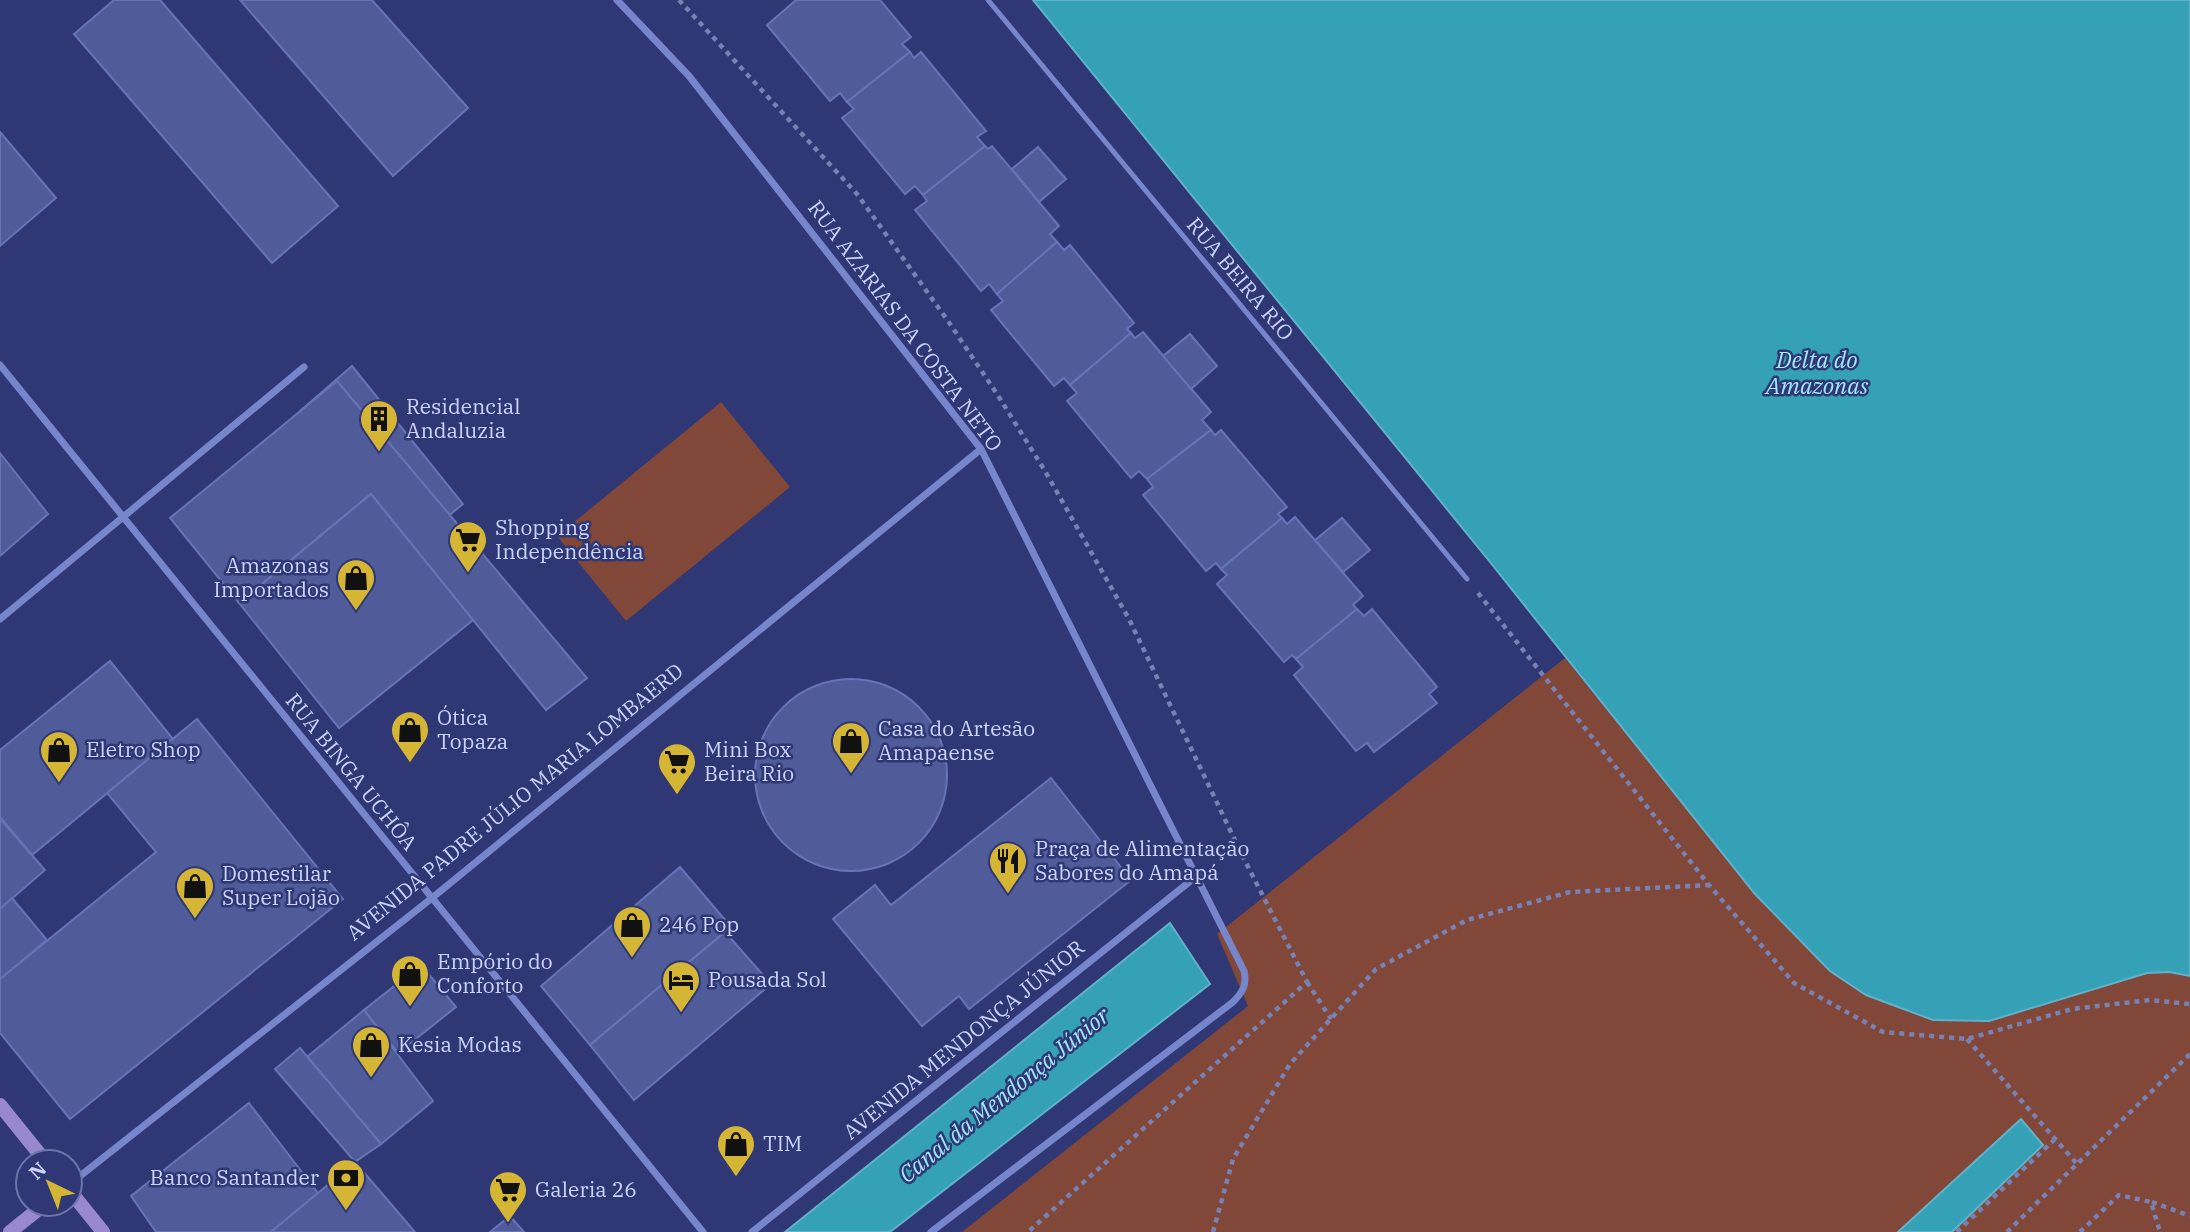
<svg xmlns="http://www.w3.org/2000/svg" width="2190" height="1232" viewBox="0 0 2190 1232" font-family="'IBM Plex Serif',serif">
<rect width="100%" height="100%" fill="#2f3775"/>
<g fill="#814739">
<path d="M721,402L790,487L626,621L557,536Z"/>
<path d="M1565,658L1756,894L1830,971L1866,995L1933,1020L1988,1021L2147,973L2169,972L2190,976V1232H962L1248,1006L1217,934Z"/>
</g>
<g fill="#35a1b7" stroke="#62b1cb" stroke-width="2">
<path d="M1033,0H2190V976L2169,972L2147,973L1989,1021L1933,1020L1866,995L1830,971L1755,894L1490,562Z"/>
<path d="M1170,923L1210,984L890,1232H785Z"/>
<path d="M2021,1119L2043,1145L1952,1232H1898Z"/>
</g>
<g fill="#505c9a" stroke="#6674b7" stroke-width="2">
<path d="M114,0H160L338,206L272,263L74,34Z"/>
<path d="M240,0H372L468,108L393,176Z"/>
<path d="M796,0H880L911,37L902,44L910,52L847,102L840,93L830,101L767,25Z"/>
<path d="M910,52L914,58L921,52L986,131L977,137L985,146L923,195L915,186L905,194L842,118L854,109L847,102Z"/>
<path d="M0,132L56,198L0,246Z"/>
<path d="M985,146L988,149L992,146L1059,226L1050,234L1057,242L997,294L989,284L981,291L915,210L927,201L923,195Z"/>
<path d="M1038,147L1066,179L1039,202L1012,169Z"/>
<path d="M1057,242L1064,250L1070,245L1134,323L1127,329L1131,333L1070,385L1064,378L1054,386L991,310L1003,301L997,294Z"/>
<path d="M1143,332L1211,412L1202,420L1211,430L1147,479L1139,471L1131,478L1067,401L1077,393L1070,385L1131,333L1135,338Z"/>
<path d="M1190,334L1217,366L1191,389L1163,356Z"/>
<path d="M352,366L463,504L413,545L300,411Z"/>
<path d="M337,381L587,678L546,710L371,494L239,603L170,518Z"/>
<path d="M1211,430L1215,435L1221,430L1287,507L1278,514L1282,518L1221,569L1216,563L1206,571L1143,495L1153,487L1147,479Z"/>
<path d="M0,453L48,514L0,556Z"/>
<path d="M371,494L473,620L339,728L239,603Z"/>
<path d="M1295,517L1363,596L1353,605L1357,609L1296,659L1292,655L1284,662L1217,584L1227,575L1221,569L1282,518L1287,524Z"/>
<path d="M1342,518L1370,550L1343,572L1315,540Z"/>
<path d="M1357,609L1364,616L1372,609L1437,687L1429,694L1437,703L1374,752L1367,743L1356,751L1294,675L1303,667L1296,659Z"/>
<path d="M110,661L173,739L32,855L0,817V750Z"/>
<circle cx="851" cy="775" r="96"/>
<path d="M197,719L343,899L70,1119L0,1033V979L156,852L107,793Z"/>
<path d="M1051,778L1131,880L969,1009L959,996L922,1026L833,919L875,885L891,905Z"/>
<path d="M0,819L45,870L0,909Z"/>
<path d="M680,867L731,927L590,1045L541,986Z"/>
<path d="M12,898L47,940L0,979V909Z"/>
<path d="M725,932L771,984L634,1100L590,1045Z"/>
<path d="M421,965L456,1007L398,1053L364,1010Z"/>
<path d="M364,1010L433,1101L381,1144L307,1057Z"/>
<path d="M300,1048L381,1144L355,1162L275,1069Z"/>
<path d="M249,1103L318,1193L271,1232H156L131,1196Z"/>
<path d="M355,1162L415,1232H271L318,1193Z"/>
<path d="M510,1216L524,1232H490Z"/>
</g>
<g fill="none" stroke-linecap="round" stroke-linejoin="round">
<g stroke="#7881b4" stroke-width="4.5" stroke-dasharray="5 5" stroke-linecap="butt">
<path d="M679,0L857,194L948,321L997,394L1045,471L1129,619L1243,857L1307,982L1028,1232"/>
<path d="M1478,593L1709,885L1794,983L1883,1032L1967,1039L2072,1009L2150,1000L2190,1004"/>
<path d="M1307,982L1331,1019"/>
<path d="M1967,1039L2078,1165"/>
<path d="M2152,1202L2190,1216"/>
<path d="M1213,1232L1233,1159L1290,1064L1376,969L1467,920L1570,892L1709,885"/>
<path d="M1957,1232L2055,1139"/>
<path d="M2007,1232L2190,1054"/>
<path d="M2080,1232L2119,1195L2151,1202L2160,1232"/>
</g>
<path stroke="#7785ca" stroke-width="5" d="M988,0L1467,579"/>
<g stroke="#7785ca" stroke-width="7">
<path d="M617,0L689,76L981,449L1244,971C1247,985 1243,992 1233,1002L931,1232"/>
<path d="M0,365L703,1232"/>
<path d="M0,619L304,367"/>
<path d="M70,1184L432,898L981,449"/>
<path d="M752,1232L1198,875"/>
</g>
<g stroke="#9a88cf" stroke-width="14">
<path d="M0,1105L46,1162"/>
<path d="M70,1191L103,1232"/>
<path d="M10,1232L45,1204"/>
</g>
</g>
<defs>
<symbol id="building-pin" viewBox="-11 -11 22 30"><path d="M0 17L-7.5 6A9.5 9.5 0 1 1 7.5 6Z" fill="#d5b534" stroke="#2f3775"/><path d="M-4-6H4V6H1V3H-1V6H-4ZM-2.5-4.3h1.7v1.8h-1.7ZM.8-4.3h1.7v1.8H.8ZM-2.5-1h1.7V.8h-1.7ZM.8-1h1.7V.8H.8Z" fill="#111"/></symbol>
<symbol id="supermarket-pin" viewBox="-11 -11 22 30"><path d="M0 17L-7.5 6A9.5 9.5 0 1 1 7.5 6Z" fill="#d5b534" stroke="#2f3775"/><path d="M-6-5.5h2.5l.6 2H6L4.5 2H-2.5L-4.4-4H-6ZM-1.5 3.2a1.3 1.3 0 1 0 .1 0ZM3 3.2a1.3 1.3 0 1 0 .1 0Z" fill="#111"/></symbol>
<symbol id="shop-pin" viewBox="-11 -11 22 30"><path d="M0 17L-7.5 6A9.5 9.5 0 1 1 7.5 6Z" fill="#d5b534" stroke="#2f3775"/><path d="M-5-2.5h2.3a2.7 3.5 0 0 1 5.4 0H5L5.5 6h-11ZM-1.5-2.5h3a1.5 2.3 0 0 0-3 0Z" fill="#111"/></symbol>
<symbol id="restaurant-pin" viewBox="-11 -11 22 30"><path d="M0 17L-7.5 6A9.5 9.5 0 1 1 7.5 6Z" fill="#d5b534" stroke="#2f3775"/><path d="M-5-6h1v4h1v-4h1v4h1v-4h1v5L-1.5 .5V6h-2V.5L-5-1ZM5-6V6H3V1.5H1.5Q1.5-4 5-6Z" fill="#111"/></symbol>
<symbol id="hotel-pin" viewBox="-11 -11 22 30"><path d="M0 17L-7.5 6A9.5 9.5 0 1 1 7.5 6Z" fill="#d5b534" stroke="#2f3775"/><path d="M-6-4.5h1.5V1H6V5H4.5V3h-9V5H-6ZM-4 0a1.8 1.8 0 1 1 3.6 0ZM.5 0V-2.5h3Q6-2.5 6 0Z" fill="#111"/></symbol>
<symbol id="bank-pin" viewBox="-11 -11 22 30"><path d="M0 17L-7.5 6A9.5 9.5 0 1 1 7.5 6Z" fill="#d5b534" stroke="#2f3775"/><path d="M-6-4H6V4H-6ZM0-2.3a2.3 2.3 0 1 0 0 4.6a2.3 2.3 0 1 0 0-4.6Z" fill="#111"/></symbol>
</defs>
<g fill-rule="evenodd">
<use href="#building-pin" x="357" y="397" width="44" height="60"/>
<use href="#supermarket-pin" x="446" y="518" width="44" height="60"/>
<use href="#shop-pin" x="334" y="556" width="44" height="60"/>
<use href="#shop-pin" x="388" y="708" width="44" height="60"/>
<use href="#shop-pin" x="829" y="719" width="44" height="60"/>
<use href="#shop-pin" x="37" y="728" width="44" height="60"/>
<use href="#supermarket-pin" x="655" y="740" width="44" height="60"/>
<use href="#restaurant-pin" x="986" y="839" width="44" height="60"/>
<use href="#shop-pin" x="173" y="864" width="44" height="60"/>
<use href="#shop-pin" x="610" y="903" width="44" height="60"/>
<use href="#shop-pin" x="388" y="952" width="44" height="60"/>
<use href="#hotel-pin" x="659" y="958" width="44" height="60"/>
<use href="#shop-pin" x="349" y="1023" width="44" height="60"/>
<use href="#shop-pin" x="714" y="1122" width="44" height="60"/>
<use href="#bank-pin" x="324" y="1156" width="44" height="60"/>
<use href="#supermarket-pin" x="486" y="1168" width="44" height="60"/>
</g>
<g text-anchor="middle" stroke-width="5" stroke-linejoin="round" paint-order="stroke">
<g font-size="21" fill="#cbd5fa" stroke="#2f3775">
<text transform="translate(1240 279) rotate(50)" y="7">RUA BEIRA RIO</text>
<text transform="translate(905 326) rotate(53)" y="7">RUA AZARIAS DA COSTA NETO</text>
<text transform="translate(351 772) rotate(51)" y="7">RUA BINGA UCHÔA</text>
<text transform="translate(515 802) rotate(-39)" y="7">AVENIDA PADRE JÚLIO MARIA LOMBAERD</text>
<text transform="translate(964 1040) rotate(-39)" y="7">AVENIDA MENDONÇA JÚNIOR</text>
</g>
<g font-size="21" fill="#cbd5fa" stroke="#2f3775" text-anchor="start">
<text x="406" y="414">Residencial<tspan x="406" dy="24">Andaluzia</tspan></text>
<text x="495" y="535">Shopping<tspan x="495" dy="24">Independência</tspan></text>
<text x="329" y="573" text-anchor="end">Amazonas<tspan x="329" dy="24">Importados</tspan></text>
<text x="437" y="725">Ótica<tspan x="437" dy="24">Topaza</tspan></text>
<text x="878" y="736">Casa do Artesão<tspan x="878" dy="24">Amapaense</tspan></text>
<text x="86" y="757">Eletro Shop</text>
<text x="704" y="757">Mini Box<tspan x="704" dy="24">Beira Rio</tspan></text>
<text x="1035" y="856">Praça de Alimentação<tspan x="1035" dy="24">Sabores do Amapá</tspan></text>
<text x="222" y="881">Domestilar<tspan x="222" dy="24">Super Lojão</tspan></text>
<text x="659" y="932">246 Pop</text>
<text x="437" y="969">Empório do<tspan x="437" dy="24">Conforto</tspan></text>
<text x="708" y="987">Pousada Sol</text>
<text x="398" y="1052">Kesia Modas</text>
<text x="763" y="1151">TIM</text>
<text x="319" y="1185" text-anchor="end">Banco Santander</text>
<text x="535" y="1197">Galeria 26</text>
</g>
<g font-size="23" font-style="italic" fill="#9feafc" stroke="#2f3775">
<text x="1817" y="368">Delta do<tspan x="1817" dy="26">Amazonas</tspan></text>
<text transform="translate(1004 1095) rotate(-39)" y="8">Canal da Mendonça Júnior</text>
</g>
</g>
<g transform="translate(49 1183) rotate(317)"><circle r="33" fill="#2f3775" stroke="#6d76aa" stroke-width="2"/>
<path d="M0-5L12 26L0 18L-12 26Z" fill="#d5b534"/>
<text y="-10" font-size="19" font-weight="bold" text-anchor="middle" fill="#cbd5fa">N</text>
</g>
</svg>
